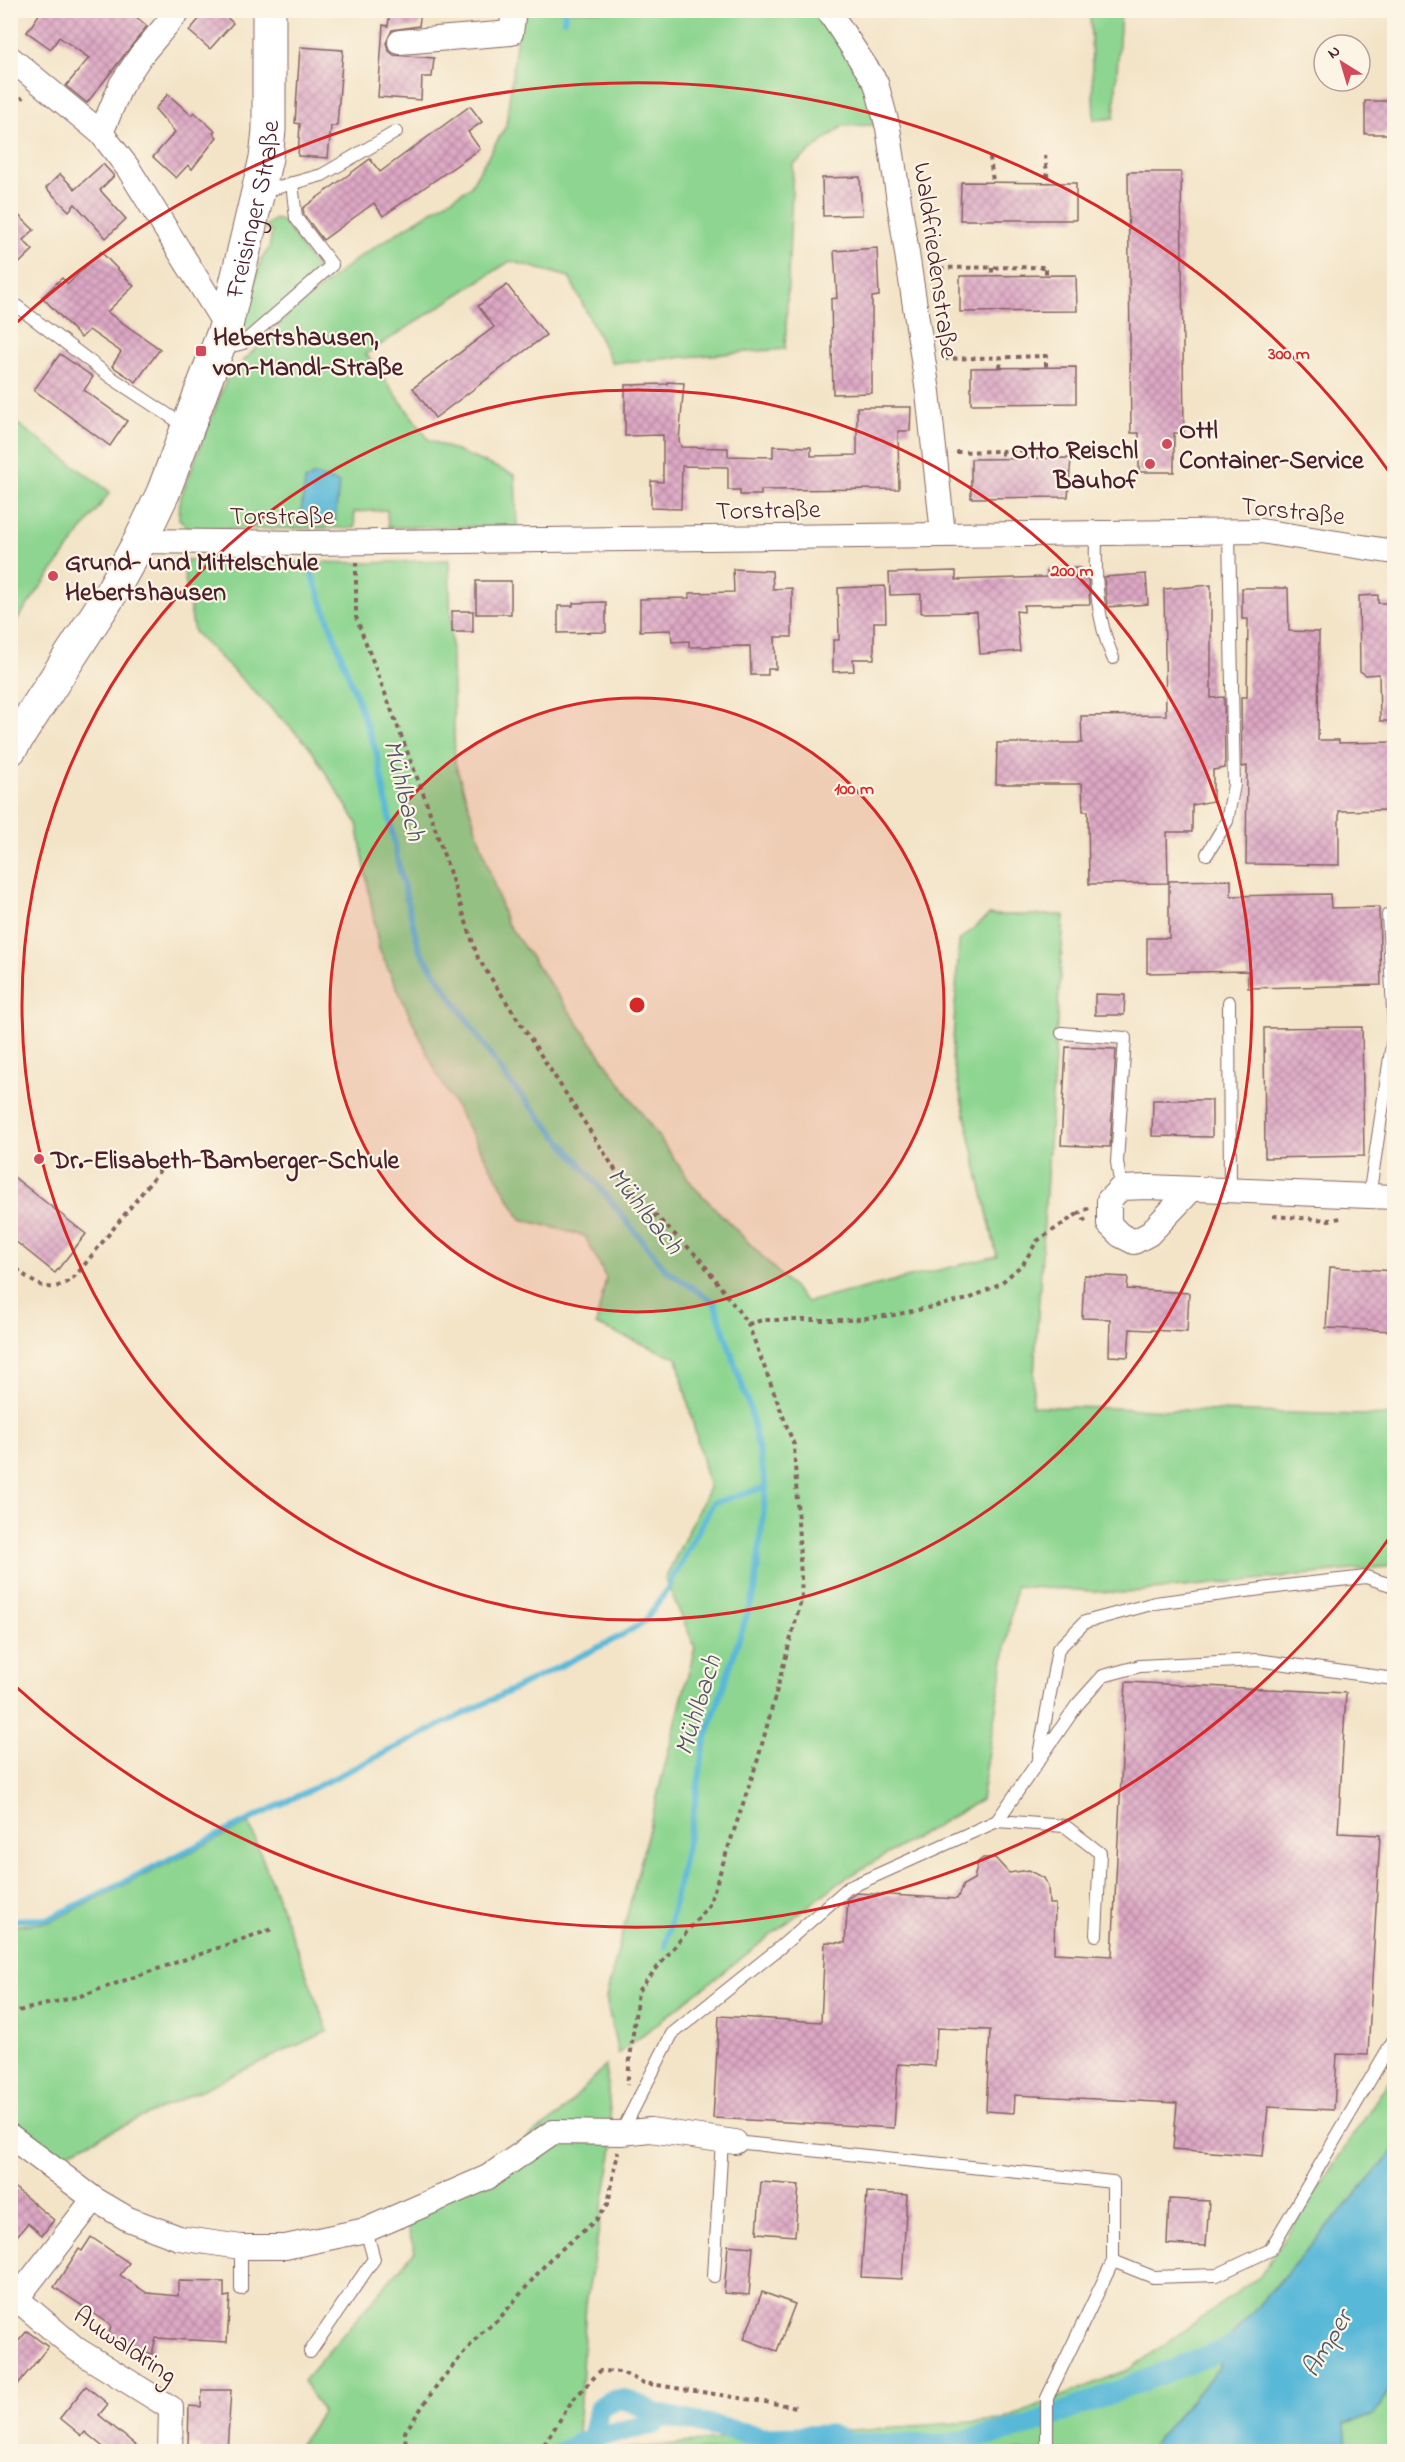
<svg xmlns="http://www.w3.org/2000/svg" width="1405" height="2462" viewBox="0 0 1405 2462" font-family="'Indie Flower',sans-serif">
<defs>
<pattern id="building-cross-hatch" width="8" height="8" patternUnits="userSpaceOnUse" patternTransform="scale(1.5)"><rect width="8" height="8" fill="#dda8c5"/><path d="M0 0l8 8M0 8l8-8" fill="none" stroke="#b588a0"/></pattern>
</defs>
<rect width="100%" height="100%" fill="#fcf5e5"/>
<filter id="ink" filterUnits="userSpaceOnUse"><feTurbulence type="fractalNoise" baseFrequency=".0167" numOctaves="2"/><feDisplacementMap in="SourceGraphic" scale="12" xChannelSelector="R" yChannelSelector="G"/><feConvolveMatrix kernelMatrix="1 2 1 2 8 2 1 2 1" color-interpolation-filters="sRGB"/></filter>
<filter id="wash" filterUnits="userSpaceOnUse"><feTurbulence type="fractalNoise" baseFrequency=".008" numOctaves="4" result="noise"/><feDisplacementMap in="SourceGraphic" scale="24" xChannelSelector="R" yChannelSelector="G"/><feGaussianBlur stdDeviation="1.35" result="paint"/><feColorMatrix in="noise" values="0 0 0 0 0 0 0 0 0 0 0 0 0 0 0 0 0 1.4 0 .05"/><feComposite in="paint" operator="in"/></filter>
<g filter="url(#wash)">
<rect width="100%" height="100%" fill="#f3e4c8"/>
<g fill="#8dd590" stroke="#6c7a5e" stroke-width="1.5">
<path d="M520,11H819L871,86L875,125L843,126L793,165L785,349L612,363L569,277L510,261L366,354L429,440L515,475L517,527H388L387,510L354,512L355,528L190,529L179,519L180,499L227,378L291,312L359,257L470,187L506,126Z"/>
<path d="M1090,11H1121L1114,118L1094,120Z"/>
<path d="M275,219L283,221L318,271L254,330L239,337L262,257L269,249L272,232L264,227Z"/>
<path d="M11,419L110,492L11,628Z"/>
<path d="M182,560L367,563L449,560L455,763L506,922L694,1187L807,1302L997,1256L952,1058L959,941L989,915H1064L1032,1406L1394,1416V1566L1122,1593L1016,1586L981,1800L842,1880L618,2054L606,1998L695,1647L665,1579L709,1488L677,1358L596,1325L606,1278L585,1236L521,1219L438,1076L379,949L357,823L309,746L194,632Z"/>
<path d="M249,1823L328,2031L54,2158L11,2121V1926L50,1922Z"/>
<path d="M606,2065L613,2148L586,2303L577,2451L295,2452L322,2411L303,2381L415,2251L401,2207L523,2141L558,2116Z"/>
<path d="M1394,2073V2151L1225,2343L1219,2368L1147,2451L599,2452L730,2438L1003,2420L1130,2369L1261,2275Z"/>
<path d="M1394,2382V2451H1347L1345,2424L1374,2415Z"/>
</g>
<g fill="#59b8d8" stroke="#526c82" stroke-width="1.5">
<path d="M315,475L339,483L335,523L300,521L305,480Z"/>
<path d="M1394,2151V2382L1374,2415L1345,2424L1347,2451H1147L1219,2368L1225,2343Z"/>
</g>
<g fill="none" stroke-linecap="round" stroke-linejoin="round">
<g stroke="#59b8d8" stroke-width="6">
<path d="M564,20L565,10"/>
<path d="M309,566L377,754L398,863L419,949L507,1079L575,1157L666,1270L714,1302L750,1409L766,1487L755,1591L705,1741L692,1822L665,1946"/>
<path d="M10,1920L49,1919L621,1636L645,1621L665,1593L713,1503L766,1487"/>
</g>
<g stroke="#59b8d8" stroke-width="21">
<path d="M593,2437L599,2408C621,2391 634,2403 656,2414"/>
<path d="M562,2452L593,2437L654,2424L656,2414L764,2437L831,2435L849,2443L944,2445L1028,2426L1249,2340"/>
</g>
</g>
<g id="blocks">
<g fill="url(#building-cross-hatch)">
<path d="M42,10H128L147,26L87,103L66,86L89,58L59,37L51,49L27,32Z"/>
<path d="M207,10H219L233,23L210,49L189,31Z"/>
<path d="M390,10H421L419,26L392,30L386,43L389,51L394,55L434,58L432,77H422L421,100L378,97L383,25L388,26Z"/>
<path d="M300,47L343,50L337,126H331L328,158L298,156L300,124L295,123Z"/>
<path d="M168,94L191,115L194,112L215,131L213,133L217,137L192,169L188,165L176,178L153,157L175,132L155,109Z"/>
<rect x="1365" y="101" width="30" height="33"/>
<path d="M470,106L482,122L468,132L480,149L383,216L374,203L323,240L304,215L303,208L370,159L380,172Z"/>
<path d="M103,164L114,176L100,190L126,219L106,238L75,204L69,211L46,188L60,174L75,189Z"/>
<path d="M1128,172H1181L1184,433H1174V472H1139V433H1131Z"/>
<path d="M860,177L862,215L823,216L822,178Z"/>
<path d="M961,182L1076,183V220H960Z"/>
<path d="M10,207L34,230L23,240L33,250L10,272Z"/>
<path d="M877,248L879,296L872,297V393L833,394L831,299L837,298L834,251Z"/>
<path d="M101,252L134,286L107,312L160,349L136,382L112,366L121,352L89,330L81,338L42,297L62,278L68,284Z"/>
<path d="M1076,275L1077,311L960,312V276Z"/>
<path d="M507,285L546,335L435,418L413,388L494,327L478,306Z"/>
<path d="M60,354L93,377L84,390L127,421L110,446L34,390Z"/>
<path d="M1076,367V403L971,404V368Z"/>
<path d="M667,382L684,383L679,441L681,447L728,448V456L773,457V446L811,447V456L857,455V407H911L910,431H898L899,489L761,490V495H740V490H728V467L682,466L681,509L651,508V481L663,482V435L625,436V385L667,384Z"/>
<path d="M1071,458L1068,497L971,498V459Z"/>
<path d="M1082,568V578H1088L1090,604L1024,605V612L1016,611L1020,651L980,654L977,612L921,613V594L890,595L889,573L956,571V580L1047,577V569Z"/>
<path d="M733,569L772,571L773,589L792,588V637H775L776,669H768V675H751L750,646L689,647V641L672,642L671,630L640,631V599L689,598V593L734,592Z"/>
<path d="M1146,574L1148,604L1107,607L1104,577Z"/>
<rect x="476" y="581" width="35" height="33"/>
<path d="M1211,585V698L1224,697L1225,768L1213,770V801L1192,805V832H1167L1168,883L1089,884L1088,811H1083L1082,784H996L997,743H1082L1081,716L1166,715L1164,589Z"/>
<path d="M885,586L886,622H874V659H853L854,671L833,672V640H839L838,588Z"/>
<path d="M1242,588H1288L1289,631L1319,632L1318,740H1339V743L1395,742V810L1339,811V865L1246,864L1247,766L1242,767L1241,697H1247L1248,619H1242Z"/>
<path d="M1378,595V603H1395V721H1380L1379,674L1366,675L1360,671L1359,596Z"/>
<path d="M606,602V632L558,633V606H573V603Z"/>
<rect x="452" y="611" width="21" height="21"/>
<path d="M1231,880V896L1330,894L1331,908L1379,907L1381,985L1248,988V971L1147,973V938H1169V881Z"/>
<path d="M1095,994L1125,995L1124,1015H1095Z"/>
<path d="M1362,1027L1364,1156L1265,1158L1264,1028Z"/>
<path d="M1066,1047L1116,1049L1110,1147L1061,1145Z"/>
<path d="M1153,1100H1212V1137L1152,1136Z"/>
<path d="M10,1174L86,1234L55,1273L10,1237Z"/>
<path d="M1330,1267L1395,1271V1331L1326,1328Z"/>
<path d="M1084,1275L1128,1277L1127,1289L1189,1293L1187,1332L1130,1329L1128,1357L1109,1356L1110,1319L1082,1318Z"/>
<path d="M1126,1682L1346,1693L1338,1833L1380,1835L1368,2055L1337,2054L1334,2110L1268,2107L1263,2156L1173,2149L1177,2103L1015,2095L1014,2113L986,2111L990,2030L937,2028L935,2066L898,2064L894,2128L713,2118L719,2016L821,2022L825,1942L845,1943L848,1899L856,1893L957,1899L963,1885L974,1879L978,1862L983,1858H995L1009,1873L1029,1870L1044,1878L1048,1886L1049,1904H1055L1054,1953L1112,1956Z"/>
<path d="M761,2182L799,2185L795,2236L757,2233Z"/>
<path d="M10,2184L54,2220L42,2235L28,2223L10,2244Z"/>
<path d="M867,2192L907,2195L902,2279L861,2277Z"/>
<path d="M1169,2199L1209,2201L1206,2246L1167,2244Z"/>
<path d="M91,2237L129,2263L120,2275L147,2293L178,2296V2281L224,2282V2297L230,2296L227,2342L156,2338L152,2354L108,2340L111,2325L54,2287L79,2249L82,2251Z"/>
<path d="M728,2245L753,2247L749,2295L724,2293Z"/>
<path d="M762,2292L795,2304L777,2351L744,2339Z"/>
<path d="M27,2331L48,2347L10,2394V2351Z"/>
<path d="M86,2386L108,2404L99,2415L143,2451H108L85,2432L82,2436L60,2418Z"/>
<path d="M202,2390H231L227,2451H200V2446L188,2445L189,2406L201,2407Z"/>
</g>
</g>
</g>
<g filter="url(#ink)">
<use href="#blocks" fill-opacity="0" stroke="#856462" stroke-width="1.5"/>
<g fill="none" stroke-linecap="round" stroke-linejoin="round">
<defs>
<g id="service">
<path d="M261,192L322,175L396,132"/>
<path d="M10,301L112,378L185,426"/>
<path d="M221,349L243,343L332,265L296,218L292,183"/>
<path d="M1096,535C1095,579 1096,618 1113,658"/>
<path d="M1207,854L1227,821L1234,785L1229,532"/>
<path d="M1388,915L1394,1028"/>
<path d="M1229,1002L1230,1190"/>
<path d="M1062,1033L1125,1038L1117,1162L1121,1188"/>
<path d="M1369,1197L1394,1031"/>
<path d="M1039,1755L1058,1649L1085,1622L1155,1603L1285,1586L1366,1577L1394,1586"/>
<path d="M997,1821L1077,1705L1103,1676L1140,1666L1257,1660L1394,1679"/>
<path d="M621,2133L672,2034L777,1950L848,1888L997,1821L1065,1826L1100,1853L1096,1935"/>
<path d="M735,2142L1113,2182V2261L1047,2398V2452"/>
<path d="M1113,2261L1153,2277L1217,2275L1270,2250L1394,2039"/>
<path d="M714,2276L722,2140"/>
<path d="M241,2289V2247"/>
<path d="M310,2352L374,2259L366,2230"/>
</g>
<g id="minor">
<path d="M828,10L876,83L888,128L928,392L943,534"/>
<path d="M400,42L511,33L514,10"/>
<path d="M10,58L101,133L128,168L226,326"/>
<path d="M101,133L121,85L141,55L179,10"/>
<path d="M140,541L307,543L1261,531L1394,552"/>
<path d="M1191,1190L1149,1234L1134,1242L1120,1235L1109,1224V1200L1121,1188L1148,1187L1394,1197"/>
<path d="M10,2136L94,2199L128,2219L179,2238L241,2247H285L366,2230L488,2177L553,2132L621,2133L650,2130L735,2142"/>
<path d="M17,2299L76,2349L171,2408L170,2452"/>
<path d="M10,2307L94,2199"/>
</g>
<g id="secondary">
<path id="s1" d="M10,749L111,593L140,541L163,493L226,326L266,158L269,130V10"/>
</g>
</defs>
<use href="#service" stroke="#856462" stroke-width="14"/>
<use href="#minor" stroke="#856462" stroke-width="26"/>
<use href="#secondary" stroke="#856462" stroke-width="35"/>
<g stroke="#856462" stroke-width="4" stroke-dasharray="4.5 4.5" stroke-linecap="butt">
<path d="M10,113L23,97"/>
<path d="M1045,155L1048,183"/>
<path d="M990,157L993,182"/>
<path d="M931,268L1046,267V275"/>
<path d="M992,268V275"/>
<path d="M944,359L1046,356V367"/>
<path d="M1000,368L1001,357"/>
<path d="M1002,451V459"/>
<path d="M956,452L1046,450L1047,459"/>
<path d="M356,562V617L426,801L478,958L627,1188L699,1258L748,1324L794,1445L802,1597L758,1759L709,1905L638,1991L627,2085"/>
<path d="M1273,1216L1329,1220L1341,1218"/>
<path d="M1086,1222L1079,1213L1089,1208"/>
<path d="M10,1263C34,1283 49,1300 77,1274L169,1159"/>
<path d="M748,1324L763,1320H849L894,1315L969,1299L1001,1283L1023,1264L1037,1241L1079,1213"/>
<path d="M10,2013L80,1996L275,1928"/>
<path d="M406,2452L405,2432L437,2385L480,2334L499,2319L550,2259L596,2220L608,2204L618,2152"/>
<path d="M547,2452L543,2446L572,2401L600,2371L621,2372L644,2383L797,2407"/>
</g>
<use href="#service" stroke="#fff" stroke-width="12"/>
<use href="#minor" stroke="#fff" stroke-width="24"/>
<use href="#secondary" stroke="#fff" stroke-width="33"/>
</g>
</g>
<circle cx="637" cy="1005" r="307" fill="#d62828" fill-opacity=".12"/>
<g fill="none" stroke="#d62828" stroke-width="3">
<circle cx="637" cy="1005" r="307"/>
<circle cx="637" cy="1005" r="615"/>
<path d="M1392 1534A922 922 0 0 1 14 1685M14 325A922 922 0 0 1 1392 476"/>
</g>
<g fill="#d1495b" stroke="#fcf5e5" stroke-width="2">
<rect x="195" y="345" width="12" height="12" rx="3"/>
<circle cx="1167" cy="444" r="6"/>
<circle cx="1150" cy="464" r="6"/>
<circle cx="53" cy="576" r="6"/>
<circle cx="39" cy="1159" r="6"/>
</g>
<g text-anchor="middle" stroke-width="4.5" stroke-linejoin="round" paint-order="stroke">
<g font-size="26" fill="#4a1f2b" stroke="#fcf5e5">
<text dy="9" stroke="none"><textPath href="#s1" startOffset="597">Freisinger Straße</textPath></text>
<text transform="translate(937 260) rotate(82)" y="9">Waldfriedenstraße</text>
<text transform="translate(768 509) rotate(-1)" y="9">Torstraße</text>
<text transform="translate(1293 510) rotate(6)" y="9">Torstraße</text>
<text x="282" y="524">Torstraße</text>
<text transform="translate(126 2344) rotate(34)" y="9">Auwaldring</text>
</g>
<g font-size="26" font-weight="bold" fill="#4a1f2b" stroke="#fcf5e5" text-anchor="start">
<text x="213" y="345">Hebertshausen,<tspan x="213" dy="30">von-Mandl-Straße</tspan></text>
<text x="1179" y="438">Ottl<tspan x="1179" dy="30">Container-Service</tspan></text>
<text x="1138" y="458" text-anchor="end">Otto Reischl<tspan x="1138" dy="30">Bauhof</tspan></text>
<text x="65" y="570">Grund- und Mittelschule<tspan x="65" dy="30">Hebertshausen</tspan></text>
<text x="51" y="1168">Dr.-Elisabeth-Bamberger-Schule</text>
</g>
<g font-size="27" font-style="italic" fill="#4f5568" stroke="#fcf5e5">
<text transform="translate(405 790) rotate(76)" y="9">Mühlbach</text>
<text transform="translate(646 1210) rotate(51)" y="9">Mühlbach</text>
<text transform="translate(697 1705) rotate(-73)" y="9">Mühlbach</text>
<text transform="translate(1326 2343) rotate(-59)" y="9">Amper</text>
</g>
</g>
<circle cx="637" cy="1005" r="9" fill="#d62828" stroke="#fcf5e5" stroke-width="3"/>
<g font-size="18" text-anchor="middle" font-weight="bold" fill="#d62828" stroke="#fcf5e5" stroke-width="4.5" stroke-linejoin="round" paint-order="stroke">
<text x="1289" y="359">300 m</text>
<text x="1072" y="576">200 m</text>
<text x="854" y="794">100 m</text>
</g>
<rect width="1405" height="2462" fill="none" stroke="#fcf5e5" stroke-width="36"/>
<g transform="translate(1342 63) rotate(323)"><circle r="28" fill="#fcf5e5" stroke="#b59f9b" stroke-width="1.5"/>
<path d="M0-4.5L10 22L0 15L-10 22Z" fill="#d1495b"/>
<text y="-9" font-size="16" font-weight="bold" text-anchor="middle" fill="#4a1f2b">N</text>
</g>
</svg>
